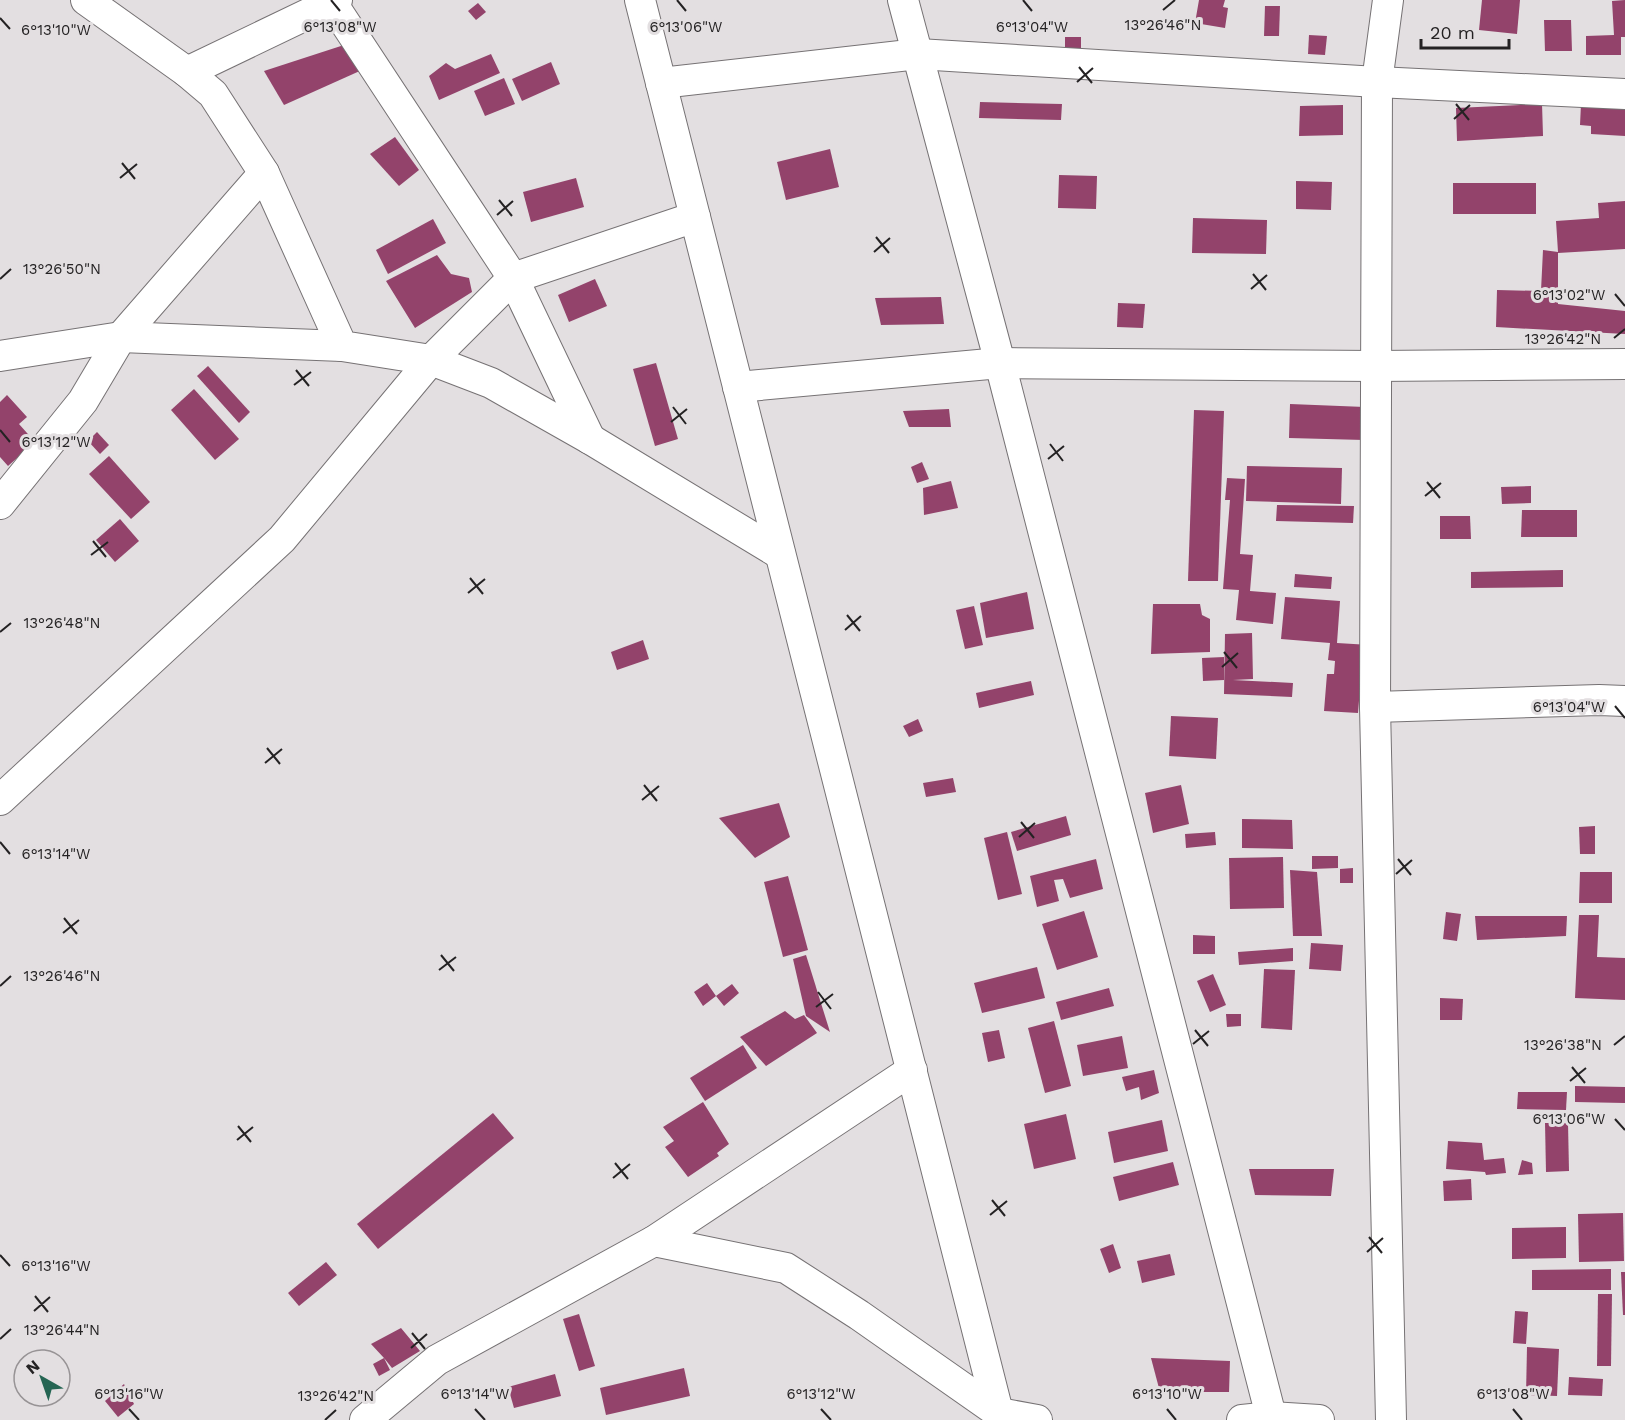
<svg xmlns="http://www.w3.org/2000/svg" width="1625" height="1420" viewBox="0 0 1625 1420" font-family="'Work Sans',sans-serif">
<rect width="100%" height="100%" fill="#e3dfe1"/>
<g fill="#93436b">
<path d="M1199,0H1225L1223,7L1228,8L1225,28L1195,23Z"/>
<path d="M1482,0H1520L1517,34L1479,30Z"/>
<path d="M1625,0V37H1621V55H1586V36L1614,35L1612,1Z"/>
<path d="M478,3L486,12L476,20L468,11Z"/>
<path d="M1265,6H1280L1279,36H1264Z"/>
<path d="M1544,20H1571L1572,51H1545Z"/>
<path d="M1309,35L1327,36L1325,55L1308,54Z"/>
<path d="M1065,37H1081V51L1065,50Z"/>
<path d="M344,45L362,70L284,105L264,71Z"/>
<path d="M491,54L500,73L439,100L429,76L446,63L455,69Z"/>
<path d="M551,62L560,84L522,101L512,79Z"/>
<path d="M504,78L515,104L485,116L474,91Z"/>
<path d="M980,102L1062,104L1061,120L979,118Z"/>
<path d="M1542,104L1543,136L1457,141L1456,108Z"/>
<path d="M1581,104L1625,107V136L1591,134V126L1580,125Z"/>
<path d="M1343,105V135L1299,136L1300,106Z"/>
<path d="M395,137L419,170L399,186L370,154Z"/>
<path d="M830,149L839,187L786,200L777,162Z"/>
<path d="M1059,175L1097,176L1096,209L1058,208Z"/>
<path d="M576,178L584,207L531,222L523,192Z"/>
<path d="M1296,181L1332,182L1331,210L1296,209Z"/>
<rect x="1453" y="183" width="83" height="31"/>
<path d="M1625,201V249L1558,253V304L1625,311V334L1496,327L1497,290L1541,291L1543,250L1558,252L1556,221L1599,218L1598,203Z"/>
<path d="M1193,218L1267,220L1266,254L1192,253Z"/>
<path d="M433,219L446,243L388,274L376,250Z"/>
<path d="M437,255L451,274L469,278L472,292L415,328L386,281Z"/>
<path d="M595,279L607,306L569,322L558,295Z"/>
<path d="M941,297L944,324L881,325L875,298Z"/>
<path d="M1118,303L1145,304L1143,328L1117,327Z"/>
<path d="M656,363L678,439L655,446L633,369Z"/>
<path d="M208,366L250,412L239,423L197,376Z"/>
<path d="M194,389L239,439L215,460L171,410Z"/>
<path d="M7,395L27,417L19,424L35,442L8,466L0,457V402Z"/>
<path d="M1290,404L1365,407L1364,440L1289,438Z"/>
<path d="M949,409L951,427H909L903,411Z"/>
<path d="M1194,410L1224,411L1218,581H1188Z"/>
<path d="M97,432L109,445L100,454L88,441Z"/>
<path d="M109,456L150,502L131,519L89,474Z"/>
<path d="M922,462L929,479L917,483L911,467Z"/>
<path d="M1247,466L1342,468L1341,504L1246,501Z"/>
<path d="M1227,478L1245,479L1240,554L1253,555L1250,591L1276,593L1273,624L1236,620L1239,590L1223,589L1230,500H1225Z"/>
<path d="M951,481L958,508L924,515L923,488Z"/>
<path d="M1531,486V503L1502,504L1501,487Z"/>
<path d="M1277,505L1354,506L1353,523L1276,521Z"/>
<path d="M1522,510H1577V537H1521Z"/>
<path d="M1440,516H1470L1471,539H1440Z"/>
<path d="M120,519L139,541L115,562L96,540Z"/>
<path d="M1563,570V587L1471,588V572Z"/>
<path d="M1295,574L1332,577L1331,589L1294,587Z"/>
<path d="M1027,592L1034,629L986,638L980,603Z"/>
<path d="M1285,597L1340,601L1337,643L1370,645L1361,676L1358,713L1324,711L1327,674H1334L1335,661L1328,660L1330,643L1281,639Z"/>
<path d="M1153,604H1200L1202,615L1210,619V652L1151,654Z"/>
<path d="M974,606L983,645L965,649L956,610Z"/>
<path d="M1252,633L1253,679L1233,680L1293,683L1292,697L1224,694L1225,634Z"/>
<path d="M643,640L649,659L617,670L611,652Z"/>
<path d="M1224,657V680L1203,681L1202,658Z"/>
<path d="M1031,681L1034,695L979,708L976,693Z"/>
<path d="M1171,716L1218,718L1216,759L1169,756Z"/>
<path d="M918,719L923,731L909,737L903,726Z"/>
<path d="M953,778L956,792L926,797L923,783Z"/>
<path d="M1181,785L1189,824L1153,833L1145,793Z"/>
<path d="M779,803L790,837L755,858L719,818Z"/>
<path d="M1066,816L1071,835L1017,851L1011,832Z"/>
<path d="M1242,819L1292,820L1293,849L1242,848Z"/>
<path d="M1595,826V854H1580L1579,827Z"/>
<path d="M1007,832L1022,894L998,900L984,838Z"/>
<path d="M1215,832L1216,845L1186,848L1185,834Z"/>
<path d="M1312,856H1338V868L1312,869Z"/>
<path d="M1283,857L1284,908L1230,909L1229,858Z"/>
<path d="M1096,859L1103,889L1070,898L1063,879L1054,880L1059,901L1037,907L1030,876Z"/>
<path d="M1353,868V883H1340V869Z"/>
<path d="M1290,870L1317,872L1322,936H1293Z"/>
<path d="M1580,872H1612V903H1579Z"/>
<path d="M788,876L808,950L783,957L764,882Z"/>
<path d="M1084,911L1098,957L1057,970L1042,924Z"/>
<path d="M1446,912L1461,914L1457,941L1443,939Z"/>
<path d="M1579,915H1599L1597,957L1625,958V1000L1575,998Z"/>
<path d="M1475,916H1567L1566,936L1477,940Z"/>
<path d="M1193,935L1215,936V954H1193Z"/>
<path d="M1311,943L1343,945L1341,971L1309,969Z"/>
<path d="M1293,948V961L1239,965L1238,952Z"/>
<path d="M806,955L830,1032L806,1016L793,959Z"/>
<path d="M1037,967L1045,998L982,1013L974,983Z"/>
<path d="M1264,969L1295,970L1292,1030L1261,1028Z"/>
<path d="M1213,974L1226,1005L1210,1012L1197,981Z"/>
<path d="M707,983L716,996L732,984L739,993L724,1006L716,996L703,1006L694,992Z"/>
<path d="M1109,988L1114,1006L1061,1020L1056,1002Z"/>
<path d="M1440,998L1463,999L1462,1020H1440Z"/>
<path d="M785,1011L795,1019L804,1015L817,1033L766,1066L740,1037Z"/>
<path d="M1226,1014H1241V1026L1227,1027Z"/>
<path d="M1054,1021L1071,1086L1045,1093L1028,1028Z"/>
<path d="M999,1030L1005,1058L988,1062L982,1033Z"/>
<path d="M1122,1036L1128,1068L1083,1076L1077,1045Z"/>
<path d="M743,1045L757,1068L705,1101L690,1078Z"/>
<path d="M1154,1070L1159,1093L1141,1100L1139,1087L1126,1091L1122,1077Z"/>
<path d="M1575,1086L1625,1087V1103L1575,1102Z"/>
<path d="M1518,1092H1567L1566,1110L1517,1109Z"/>
<path d="M703,1102L729,1144L717,1153L719,1156L688,1177L665,1147L674,1141L663,1127Z"/>
<path d="M493,1113L514,1138L378,1249L357,1224Z"/>
<path d="M1066,1114L1076,1159L1034,1169L1024,1124Z"/>
<path d="M1162,1120L1168,1151L1114,1163L1108,1132Z"/>
<path d="M1545,1123H1568L1569,1171L1546,1172Z"/>
<path d="M1448,1141L1482,1143L1484,1160L1504,1158L1506,1173L1486,1175L1485,1172L1446,1169Z"/>
<path d="M1522,1160L1532,1163L1533,1174L1518,1175Z"/>
<path d="M1173,1162L1179,1185L1119,1201L1113,1177Z"/>
<path d="M1249,1169H1334L1331,1196L1255,1195Z"/>
<path d="M1471,1179L1472,1200L1444,1201L1443,1181Z"/>
<path d="M1623,1213L1624,1261L1579,1262L1578,1214Z"/>
<path d="M1566,1227V1258L1512,1259V1228Z"/>
<path d="M1113,1244L1121,1268L1109,1273L1100,1249Z"/>
<path d="M1170,1254L1175,1275L1142,1283L1137,1261Z"/>
<path d="M326,1262L337,1275L299,1306L288,1293Z"/>
<path d="M1611,1269V1290H1532V1270Z"/>
<path d="M1621,1272H1625V1315H1623Z"/>
<path d="M1598,1294H1612L1611,1366H1597Z"/>
<path d="M1515,1311L1528,1312L1526,1344L1513,1343Z"/>
<path d="M579,1314L595,1366L579,1371L563,1319Z"/>
<path d="M401,1328L420,1351L392,1368L384,1358L390,1370L379,1376L373,1364L384,1358L371,1344Z"/>
<path d="M1527,1347L1559,1349L1557,1396L1526,1395Z"/>
<path d="M1151,1358L1230,1361L1229,1392H1160Z"/>
<path d="M684,1368L690,1396L606,1415L600,1388Z"/>
<path d="M555,1374L561,1396L514,1408L508,1387Z"/>
<path d="M1569,1377L1603,1379L1602,1396L1568,1395Z"/>
<path d="M124,1384L134,1404L118,1417L105,1401Z"/>
</g>
<g fill="none" stroke-linecap="round" stroke-linejoin="round">
<defs>
<g id="minor">
<path d="M86,0L187,72L213,94L264,173L342,346L431,360L491,383L590,439L780,554"/>
<path d="M330,0L513,278L590,439"/>
<path d="M640,0L1000,1420"/>
<path d="M903,0L1000,363L1272,1420"/>
<path d="M1388,0L1377,82L1375,707L1391,1420"/>
<path d="M187,72L337,0"/>
<path d="M661,83L918,54L1377,82L1625,94"/>
<path d="M0,356L121,337L342,346"/>
<path d="M738,387L1000,363L1375,366L1625,364"/>
<path d="M0,504L83,401L121,337L264,173"/>
<path d="M1375,707L1599,700L1625,701"/>
<path d="M0,800L282,539L431,360L513,278L695,217"/>
<path d="M654,1241L786,1268L859,1315L999,1413L1037,1420"/>
<path d="M365,1420L437,1360L654,1241L912,1070"/>
<path d="M1242,1420L1271,1417L1319,1420"/>
</g>
</defs>
<use href="#minor" stroke="#767274" stroke-width="32"/>
<use href="#minor" stroke="#fff" stroke-width="30"/>
</g>
<path fill="none" stroke="#242223" stroke-width="2" d="M331,0L340,11M677,0L686,11M1023,0L1032,11M1163,10L1175,0M0,18L10,29M1079,67L1092,83M1077,82L1093,68M1456,104L1469,120M1454,119L1470,105M122,163L135,179M120,178L137,164M499,200L512,216M497,215L513,201M876,237L889,253M874,252L890,238M1253,274L1266,290M0,279L11,269M1251,289L1267,275M1615,294L1625,306M1614,338L1625,329M296,370L309,386M294,385L311,372M673,407L686,424M671,422L687,409M0,430L10,442M1050,444L1063,461M1048,459L1064,446M1427,482L1440,498M1425,496L1441,483M93,541L106,557M91,555L108,542M470,578L483,594M468,593L485,579M847,615L860,631M845,630L861,616M0,632L11,623M1224,652L1237,668M1222,667L1238,653M1615,706L1625,718M267,748L280,764M265,763L282,749M644,785L657,801M642,800L659,786M1021,822L1034,838M1019,837L1035,823M0,842L10,854M1398,859L1411,875M1396,874L1412,860M64,918L77,934M63,933L79,920M441,955L454,971M439,970L456,957M0,986L11,976M818,992L831,1009M816,1007L833,994M1195,1030L1208,1046M1193,1044L1209,1031M1614,1045L1625,1036M1572,1067L1585,1083M1570,1081L1586,1068M1615,1119L1625,1130M238,1126L251,1142M237,1140L253,1127M615,1163L628,1179M613,1178L630,1164M992,1200L1005,1216M990,1215L1007,1201M1369,1237L1382,1253M1367,1252L1383,1238M0,1255L10,1266M35,1296L48,1312M34,1311L50,1297M412,1333L425,1349M0,1339L11,1329M411,1348L427,1334M129,1409L139,1420M475,1409L485,1420M821,1409L831,1420M1167,1409L1176,1420M1513,1409L1522,1420M325,1420L336,1410"/>
<g font-size="15" text-anchor="middle" fill="#242223" stroke="#e3dfe1" stroke-width="6" stroke-linejoin="round" paint-order="stroke">
<text x="1163" y="30">13°26'46"N</text>
<text x="340" y="32">6°13'08"W</text>
<text x="686" y="32">6°13'06"W</text>
<text x="1032" y="32">6°13'04"W</text>
<text x="56" y="35">6°13'10"W</text>
<text x="62" y="274">13°26'50"N</text>
<text x="1569" y="300">6°13'02"W</text>
<text x="1563" y="344">13°26'42"N</text>
<text x="56" y="447">6°13'12"W</text>
<text x="62" y="628">13°26'48"N</text>
<text x="1569" y="712">6°13'04"W</text>
<text x="56" y="859">6°13'14"W</text>
<text x="62" y="981">13°26'46"N</text>
<text x="1563" y="1050">13°26'38"N</text>
<text x="1569" y="1124">6°13'06"W</text>
<text x="56" y="1271">6°13'16"W</text>
<text x="62" y="1335">13°26'44"N</text>
<text x="129" y="1399">6°13'16"W</text>
<text x="475" y="1399">6°13'14"W</text>
<text x="821" y="1399">6°13'12"W</text>
<text x="1167" y="1399">6°13'10"W</text>
<text x="1513" y="1399">6°13'08"W</text>
<text x="336" y="1401">13°26'42"N</text>
</g>
<g transform="translate(42 1378) rotate(320)"><circle r="28" fill="#e3dfe1" stroke="#979395" stroke-width="1.5"/>
<path d="M0-4.5L10 22L0 15L-10 22Z" fill="#256553"/>
<text y="-9" font-size="16" font-weight="bold" text-anchor="middle" fill="#242223">N</text>
</g>
<path d="M1421 39v9h88v-9" fill="none" stroke="#242223" stroke-width="3"/>
<text x="1430" y="39" font-size="18" fill="#242223" stroke="#e3dfe1" stroke-width="4.5" paint-order="stroke">20 m</text>
</svg>
